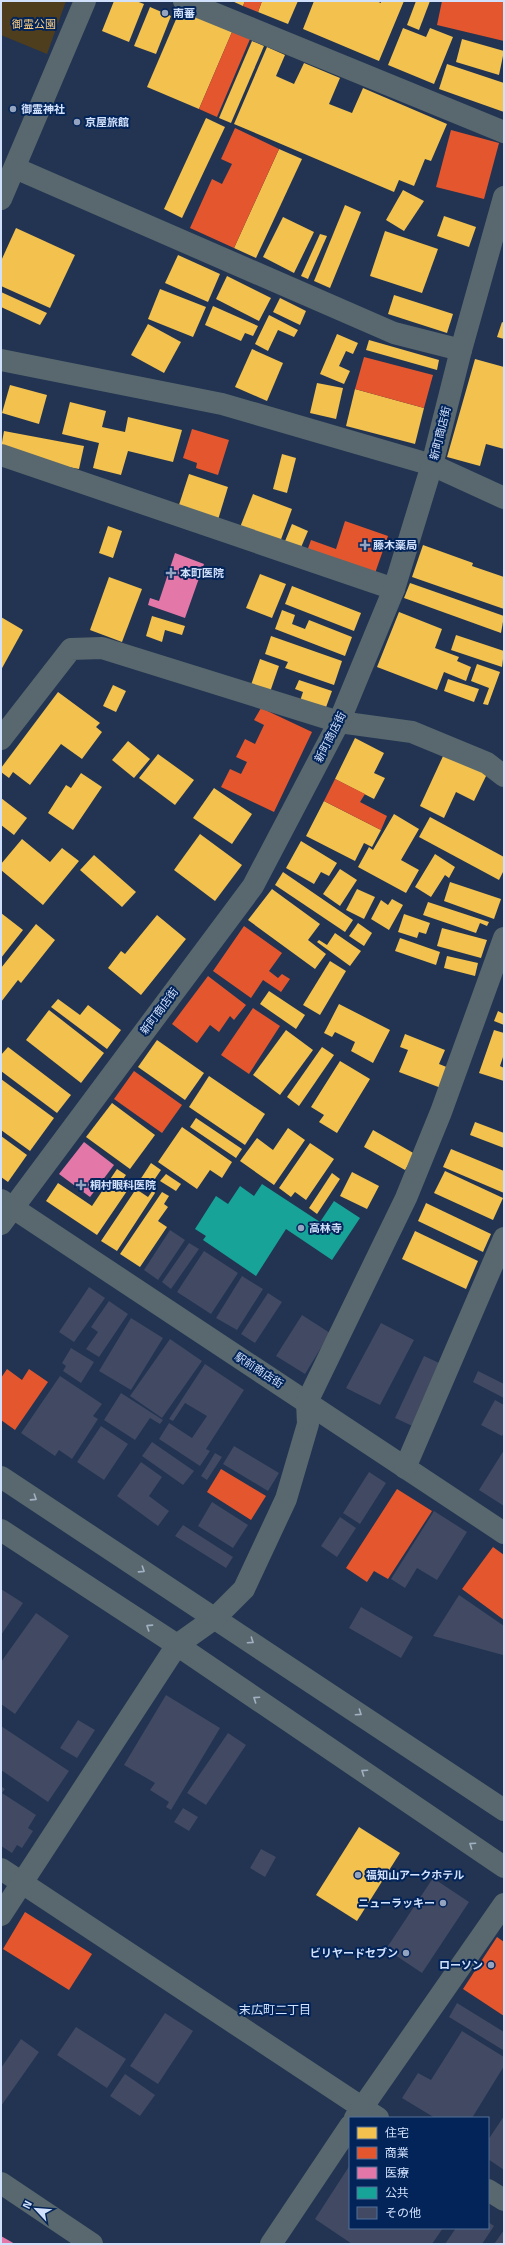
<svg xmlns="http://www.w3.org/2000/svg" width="505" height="2245" viewBox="0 0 505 2245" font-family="'Titillium Web','Noto Sans JP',sans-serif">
<rect width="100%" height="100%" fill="#223451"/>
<path fill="#4f3e1d" d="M1,1H66L47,54L1,35Z"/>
<g fill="#f2c14e">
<path d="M114,1H136L144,4L129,42L102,31Z"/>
<path d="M232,1H245L243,6Z"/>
<path d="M262,1H298L288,24L258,12Z"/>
<path d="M314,1H376L381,3V1H404L379,61L303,29Z"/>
<path d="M416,1H430L419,30L407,25Z"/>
<path d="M150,7L171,16L156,54L134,46Z"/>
<path d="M180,10L232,32L199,109L147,87Z"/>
<path d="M403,28L426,37L430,28L453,37L434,84L388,65Z"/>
<path d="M462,39L504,51L499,75L456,62Z"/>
<path d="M252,41L264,46L231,123L219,118Z"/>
<path d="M267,47L285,55L276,76L294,84L304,63L340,78L329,104L352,113L363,88L447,124L431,161L425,159L414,186L399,180L394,192L234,124Z"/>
<path d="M447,64L504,83V112L439,89Z"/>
<path d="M206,118L225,127L182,218L164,209Z"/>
<path d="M279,149L302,159L256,258L234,248Z"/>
<path d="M403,190L424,201L404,231L386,220Z"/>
<path d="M345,205L361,212L330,288L314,281Z"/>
<path d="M444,216L476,227L469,247L437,236Z"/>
<path d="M283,217L314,232L294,273L263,257Z"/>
<path d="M16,228L75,255L50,308L1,286V261Z"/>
<path d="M385,231L438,249L422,293L370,276Z"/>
<path d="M320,234L327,236L308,279L301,276Z"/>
<path d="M178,255L220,274L208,302L165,283Z"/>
<path d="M227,276L271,298L259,321L216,299Z"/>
<path d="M160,289L206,307L193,337L148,319Z"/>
<path d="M1,292L47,313L40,325L1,307Z"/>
<path d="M394,295L453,314L447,333L388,314Z"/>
<path d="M280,298L306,311L300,325L273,312Z"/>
<path d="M213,306L258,326L253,336L245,333L241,341L205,325Z"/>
<path d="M269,315L298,330L294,337L278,330L268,351L255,344Z"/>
<path d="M502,322L504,323V339L497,337Z"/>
<path d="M148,324L181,342L164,373L131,355Z"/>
<path d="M337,334L358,343L353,354L346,351L339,366L350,371L344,384L320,374Z"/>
<path d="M369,340L439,360L437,370L366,350Z"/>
<path d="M252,349L283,363L267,401L235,387Z"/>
<path d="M475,359L504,367V449L486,444L480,466L447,457Z"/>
<path d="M317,383L343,388L336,419L310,413Z"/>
<path d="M10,385L47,395L39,424L2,413Z"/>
<path d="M355,389L424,408L415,444L346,426Z"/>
<path d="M70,402L106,411L102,427L125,432L128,417L182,430L173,462L128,451L121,475L93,468L99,443L62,434Z"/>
<path d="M4,431L84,446L79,469L31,460L1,448Z"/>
<path d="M282,454L296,458L287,493L273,489Z"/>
<path d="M189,474L228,487L217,523L177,511Z"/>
<path d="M253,494L292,509L279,545L239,530Z"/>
<path d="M292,524L308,531L299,552L283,546Z"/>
<path d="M108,526L122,531L113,558L99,553Z"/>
<path d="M423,545L473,563L472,566L504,577V609L412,577Z"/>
<path d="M260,574L286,584L272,618L246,608Z"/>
<path d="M109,577L142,589L122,642L90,630Z"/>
<path d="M410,583L504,616L501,633L404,598Z"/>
<path d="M292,586L361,613L354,631L285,604Z"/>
<path d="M282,610L295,615L292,624L305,629L309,620L352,637L345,656L275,629Z"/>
<path d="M399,612L442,629L435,648L459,657L457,661L471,667L466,681L444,672L437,690L377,667Z"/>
<path d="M152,616L185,626L182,635L165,630L162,642L146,636Z"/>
<path d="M1,617L23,630L1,670Z"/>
<path d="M456,635L504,651L502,667L451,650Z"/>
<path d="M271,636L342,661L334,685L285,668L288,662L265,654Z"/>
<path d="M260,659L279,666L270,692L251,685Z"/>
<path d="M477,664L500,672L488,705L483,704L489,688L471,681Z"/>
<path d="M448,679L479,689L474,702L444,691Z"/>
<path d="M299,680L332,691L325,710L300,701L303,692L295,689Z"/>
<path d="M113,685L126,691L116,712L103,706Z"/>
<path d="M58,692L100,723L96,727L102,732L82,759L61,744L30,785L13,772L9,778L1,772V768Z"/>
<path d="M355,738L384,753L374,773L385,778L374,799L335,779Z"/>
<path d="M128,741L150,759L134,778L112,760Z"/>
<path d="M158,754L194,780L175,805L139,778Z"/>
<path d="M444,754L487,774L474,801L456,792L444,818L420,806Z"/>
<path d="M81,773L102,787L73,830L48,813L66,785L71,788Z"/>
<path d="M214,788L252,814L232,844L193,818Z"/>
<path d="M1,798L27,818L14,835L1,825Z"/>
<path d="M324,801L381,830L372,847L364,843L355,861L306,836Z"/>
<path d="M394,814L419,829L401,860L419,870L406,893L358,867L369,847L373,850Z"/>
<path d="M430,817L504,857V870L499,880L419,837Z"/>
<path d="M200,834L242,865L215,901L174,870Z"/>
<path d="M22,839L50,862L62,848L79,861L43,905L1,870V864Z"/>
<path d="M301,841L337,863L329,876L321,872L314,884L286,868Z"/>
<path d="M435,854L455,867L449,878L445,875L431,897L415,887Z"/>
<path d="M94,855L136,892L122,907L80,870Z"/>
<path d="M340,869L357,880L340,906L323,894Z"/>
<path d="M283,872L353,920L345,932L275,885Z"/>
<path d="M450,882L501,899L494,919L444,901Z"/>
<path d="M272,889L320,924L308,940L326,954L315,969L248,920Z"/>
<path d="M357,889L375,897L364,919L346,910Z"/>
<path d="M392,899L403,905L389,930L371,919L381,900L388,905Z"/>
<path d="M428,902L489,922L487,926L480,923L476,933L423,915Z"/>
<path d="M1,913L23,930L1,958Z"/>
<path d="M404,914L430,923L426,934L419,932L417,938L398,932Z"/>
<path d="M157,915L186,939L141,995L108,968L121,951L125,954Z"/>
<path d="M358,923L372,933L364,946L349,936Z"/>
<path d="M36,924L55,940L21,983L18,980L1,1002V968Z"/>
<path d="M442,928L487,940L481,958L437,946Z"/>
<path d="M335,933L361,951L350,966L317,942L319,940L327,945Z"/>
<path d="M400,938L440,952L436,965L395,951Z"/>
<path d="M447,956L478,963L475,976L444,968Z"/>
<path d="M330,961L346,971L320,1015L303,1005Z"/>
<path d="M269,991L305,1015L296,1029L260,1004Z"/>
<path d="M58,999L80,1015L88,1005L121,1030L107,1049L51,1007Z"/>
<path d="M339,1004L390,1030L373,1063L351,1051L355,1042L335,1032L332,1037L324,1033Z"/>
<path d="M49,1010L104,1053L81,1083L26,1040Z"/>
<path d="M498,1011L504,1014V1025L494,1021Z"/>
<path d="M286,1030L313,1050L280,1095L253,1075Z"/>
<path d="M494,1030L504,1033V1054L500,1066L504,1068V1081L479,1073Z"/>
<path d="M405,1034L445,1050L439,1064L449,1068L441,1088L399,1072L408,1050L400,1047Z"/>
<path d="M157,1040L204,1073L185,1100L138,1067Z"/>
<path d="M8,1047L71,1095L57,1113L1,1071V1055Z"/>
<path d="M322,1047L334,1055L299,1106L287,1097Z"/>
<path d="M340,1061L370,1079L337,1133L319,1122L324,1115L311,1107Z"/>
<path d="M209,1076L265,1114L245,1145L189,1107Z"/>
<path d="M1,1079L54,1118L30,1151L1,1130Z"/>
<path d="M112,1103L155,1135L130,1169L86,1137Z"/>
<path d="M196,1118L242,1149L236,1158L190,1127Z"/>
<path d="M475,1122L504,1133V1148L470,1135Z"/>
<path d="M182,1127L232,1162L222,1178L210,1170L197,1189L158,1162Z"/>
<path d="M288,1128L305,1140L274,1185L240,1161L257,1138L273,1150Z"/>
<path d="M373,1130L415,1154L405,1170L364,1147Z"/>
<path d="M1,1136L27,1155L8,1182L1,1177Z"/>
<path d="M310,1143L334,1159L306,1200L295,1192L291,1197L279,1188Z"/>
<path d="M451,1149L504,1171V1193L443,1167Z"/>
<path d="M151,1163L161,1170L148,1189L138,1183Z"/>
<path d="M117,1169L126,1175L119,1185L127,1191L97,1235L46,1201L58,1183L92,1206Z"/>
<path d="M445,1171L503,1198L493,1220L434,1193Z"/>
<path d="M352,1172L379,1186L367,1209L340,1196Z"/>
<path d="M332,1173L340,1179L317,1214L309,1208Z"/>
<path d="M166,1174L181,1184L176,1191L160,1181Z"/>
<path d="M136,1189L148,1197L153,1190L155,1193L117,1251L101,1241Z"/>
<path d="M162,1192L169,1196L164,1204L168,1207L158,1221L167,1227L140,1267L120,1254Z"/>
<path d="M426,1203L491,1234L483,1252L418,1221Z"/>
<path d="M415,1231L478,1261L466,1289L402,1259Z"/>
<path d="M359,1827L400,1853L357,1921L316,1895Z"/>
</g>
<g fill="#e4572e">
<path d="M245,1H262L258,12L243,6Z"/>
<path d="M442,1H504V41L437,25Z"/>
<path d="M232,32L250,39L217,117L199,109Z"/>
<path d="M235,128L279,149L234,248L190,228L212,179L222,184L232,164L221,159Z"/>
<path d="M451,130L499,143L484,199L436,187Z"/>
<path d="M364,357L433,375L424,408L355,389Z"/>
<path d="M192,429L229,440L218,475L196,468L197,463L183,458Z"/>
<path d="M345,521L388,536L373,579L306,554L311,540L336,549Z"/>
<path d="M261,708L312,732L274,812L221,787L230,769L241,774L247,762L236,757L245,739L255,744L264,725L254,720Z"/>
<path d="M335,779L365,794L360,802L387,816L381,830L324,801Z"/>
<path d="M244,926L282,953L269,971L278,978L282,974L290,979L281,992L263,980L251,998L213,971Z"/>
<path d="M208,976L246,1005L234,1020L230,1016L219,1032L210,1025L197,1043L172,1024Z"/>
<path d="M253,1008L280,1026L249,1074L221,1055Z"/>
<path d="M134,1071L182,1105L162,1133L114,1099Z"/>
<path d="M7,1369L22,1380L29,1369L48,1382L15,1430L1,1420V1378Z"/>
<path d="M221,1469L266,1496L251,1520L207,1492Z"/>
<path d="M397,1489L432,1511L388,1579L374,1571L367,1582L346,1568Z"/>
<path d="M493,1547L504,1555V1620L462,1589Z"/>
<path d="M25,1912L92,1954L69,1990L3,1949Z"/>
<path d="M497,1937L504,1942V2016L463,1989Z"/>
</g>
<g fill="#e377a8">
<path d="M175,553L204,564L185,618L148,605L150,598L159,601Z"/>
<path d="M84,1142L114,1165L90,1197L59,1174Z"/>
<path d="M1,2236L15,2244H1Z"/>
</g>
<path fill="#17a398" d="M262,1184L320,1222L334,1201L360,1218L332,1260L286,1229L256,1276L203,1240L206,1236L195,1229L216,1196L228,1204L240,1186L254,1196Z"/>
<g fill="#414963">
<path d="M170,1230L185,1240L158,1280L144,1270Z"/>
<path d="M189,1243L199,1249L171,1289L162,1282Z"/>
<path d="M204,1251L238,1273L211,1314L177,1292Z"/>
<path d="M242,1276L263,1289L237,1330L216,1318Z"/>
<path d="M89,1287L105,1298L74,1342L59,1332Z"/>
<path d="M268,1293L282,1302L255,1343L241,1334Z"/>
<path d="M109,1301L128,1314L99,1357L86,1349L98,1332L91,1327Z"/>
<path d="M302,1315L330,1333L305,1374L276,1356Z"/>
<path d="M131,1318L163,1338L131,1390L99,1371Z"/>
<path d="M381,1323L414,1340L380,1405L346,1388Z"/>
<path d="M170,1339L202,1361L162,1418L130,1396Z"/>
<path d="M71,1348L94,1362L81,1383L63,1371L66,1366L62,1363Z"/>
<path d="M424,1356L448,1367L419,1429L395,1418Z"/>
<path d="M205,1364L244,1390L206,1449L210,1451L200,1466L159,1439L169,1423L192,1438L207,1416L185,1403L173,1421L169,1419Z"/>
<path d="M478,1371L504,1384V1398L473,1382Z"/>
<path d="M60,1376L102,1404L93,1416L98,1419L72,1459L59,1450L55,1456L21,1433Z"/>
<path d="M121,1393L163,1420L160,1424L150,1418L135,1440L104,1420Z"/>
<path d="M495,1400L504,1405V1432L502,1436L481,1425Z"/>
<path d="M101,1426L128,1444L104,1480L77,1462Z"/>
<path d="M152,1442L194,1471L183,1485L142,1456Z"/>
<path d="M234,1446L279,1473L268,1491L223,1464Z"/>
<path d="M504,1450V1506L479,1490Z"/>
<path d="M215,1453L222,1457L207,1480L201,1476Z"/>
<path d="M141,1462L162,1477L149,1496L169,1511L158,1526L117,1496Z"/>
<path d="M369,1472L386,1483L360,1524L343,1513Z"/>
<path d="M212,1502L248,1525L233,1548L198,1526Z"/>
<path d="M434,1511L467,1532L437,1580L417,1568L405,1588L391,1579Z"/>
<path d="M340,1517L356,1528L337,1557L321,1546Z"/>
<path d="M183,1525L233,1557L226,1568L175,1536Z"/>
<path d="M1,1589L23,1603L1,1635Z"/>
<path d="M459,1595L504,1626L503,1655L433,1636Z"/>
<path d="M361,1607L413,1637L401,1658L349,1628Z"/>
<path d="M36,1613L69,1636L15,1714L1,1704V1662Z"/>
<path d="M166,1695L220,1728L171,1810L166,1807L169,1802L150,1790L155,1783L124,1765Z"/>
<path d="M78,1720L95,1730L77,1758L60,1748Z"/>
<path d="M1,1726L69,1771L48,1802L1,1770Z"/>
<path d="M228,1733L246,1745L206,1805L187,1793Z"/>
<path d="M1,1786L5,1789L2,1793L36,1815L28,1828L33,1831L22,1848L17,1845L12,1853L1,1846Z"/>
<path d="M183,1808L198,1817L189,1831L174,1822Z"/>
<path d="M261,1849L276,1857L265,1877L250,1868Z"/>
<path d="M433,1878L469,1902L422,1973L386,1949Z"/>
<path d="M457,2003L504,2032L503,2050L449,2017Z"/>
<path d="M165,2013L193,2031L158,2084L130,2066Z"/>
<path d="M76,2027L126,2059L107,2088L57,2055Z"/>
<path d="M462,2031L504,2057V2066L472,2118H435L402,2098L418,2073L431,2080Z"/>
<path d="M21,2039L39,2052L1,2106V2068Z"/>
<path d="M125,2074L155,2095L140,2116L110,2096Z"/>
<path d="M504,2116V2170L488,2159V2140Z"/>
<path d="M350,2165V2228H443L432,2244H352L315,2219Z"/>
<path d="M488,2222L494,2226L482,2244H445L456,2228H488Z"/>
<path d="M504,2230V2244H494Z"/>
</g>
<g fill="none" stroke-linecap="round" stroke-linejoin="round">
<g stroke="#59686e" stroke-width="22">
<path d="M184,1L504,132"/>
<path d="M15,168L394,333L461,350"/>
<path d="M1,199L85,1"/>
<path d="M1,360L222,404L432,465L504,498"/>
<path d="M1,455L394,589"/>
<path d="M1,739L71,649L102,648L339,722L412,732L487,763L504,776"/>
<path d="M1,1200L504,1533"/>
<path d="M1,1224L253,886L339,722L394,589L432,465L461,350L504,197"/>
<path d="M405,1468L504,1238"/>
<path d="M1,1477L504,1810"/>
<path d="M1,1530L177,1645L504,1867"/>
<path d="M1,1869L378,2118"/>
<path d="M1,1915L177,1645L215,1618L244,1589L286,1499L308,1424L307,1402L406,1198L441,1112L504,938"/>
<path d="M355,2118L504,1904"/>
<path d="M1,2183L92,2244"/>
<path d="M488,2190L504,2200"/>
<path d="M271,2244L350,2126"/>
</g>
</g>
<defs><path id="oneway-chevron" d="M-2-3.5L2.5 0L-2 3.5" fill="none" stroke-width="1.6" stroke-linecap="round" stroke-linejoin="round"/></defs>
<g stroke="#a1b1c3">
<use href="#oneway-chevron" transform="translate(34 1498) rotate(33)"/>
<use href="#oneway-chevron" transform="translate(142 1570) rotate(33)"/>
<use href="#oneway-chevron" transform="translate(149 1627) rotate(-147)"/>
<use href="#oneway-chevron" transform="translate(251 1641) rotate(34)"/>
<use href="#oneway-chevron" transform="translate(256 1699) rotate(-146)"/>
<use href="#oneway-chevron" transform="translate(359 1713) rotate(34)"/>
<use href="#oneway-chevron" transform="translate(364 1772) rotate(-146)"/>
<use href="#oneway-chevron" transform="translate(472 1845) rotate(-146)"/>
</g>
<g fill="#94a4c0" stroke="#032459" stroke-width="1.5">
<circle cx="165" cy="13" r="4"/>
<circle cx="13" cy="109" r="4"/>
<circle cx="77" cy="122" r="4"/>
<path d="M363 539h4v4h4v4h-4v4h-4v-4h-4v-4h4z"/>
<path d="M169 567h4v4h4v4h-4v4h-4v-4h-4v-4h4z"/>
<path d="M79 1179h4v4h4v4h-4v4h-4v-4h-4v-4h4z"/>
<circle cx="301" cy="1228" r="4"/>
<circle cx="358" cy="1875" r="4"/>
<circle cx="443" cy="1903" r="4"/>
<circle cx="406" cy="1953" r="4"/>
<circle cx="491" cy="1965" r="4"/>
</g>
<g text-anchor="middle" stroke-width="4" stroke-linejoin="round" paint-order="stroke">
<g font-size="11" font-weight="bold" fill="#d1e1fc" stroke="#032459" text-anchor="start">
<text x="173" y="17">南蕃</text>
<text x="21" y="113">御霊神社</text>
<text x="85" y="126">京屋旅館</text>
<text x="373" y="549">藤木薬局</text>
<text x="180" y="577">本町医院</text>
<text x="90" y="1189">桐村眼科医院</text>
<text x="309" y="1232">高林寺</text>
<text x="366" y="1879">福知山アークホテル</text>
<text x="435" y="1907" text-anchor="end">ニューラッキー</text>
<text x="398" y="1957" text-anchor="end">ビリヤードセブン</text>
<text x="483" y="1969" text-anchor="end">ローソン</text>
</g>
<g font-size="11" fill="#fccd7e" stroke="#032459">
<text x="34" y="28">御霊公園</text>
</g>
<g font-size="11" fill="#d1e1fc" stroke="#032459">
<text transform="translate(440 433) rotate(-76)" y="4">新町商店街</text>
<text transform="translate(330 737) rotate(-63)" y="4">新町商店街</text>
<text transform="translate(159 1011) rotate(-53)" y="4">新町商店街</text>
<text transform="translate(259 1370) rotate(33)" y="4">駅前商店街</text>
</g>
<g font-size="12" fill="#d3e3fe" stroke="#032459">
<text x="275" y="2014">末広町二丁目</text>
</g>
</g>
<rect width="505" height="2245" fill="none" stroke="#d1e1fc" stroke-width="4"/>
<rect x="349" y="2117" width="140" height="112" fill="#032459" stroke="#55709a"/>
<rect x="357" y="2127" width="20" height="12" fill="#f2c14e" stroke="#55709a"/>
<text x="385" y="2137" font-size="12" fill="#d1e1fc">住宅</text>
<rect x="357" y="2147" width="20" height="12" fill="#e4572e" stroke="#55709a"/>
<text x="385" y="2157" font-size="12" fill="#d1e1fc">商業</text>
<rect x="357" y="2167" width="20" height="12" fill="#e377a8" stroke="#55709a"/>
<text x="385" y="2177" font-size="12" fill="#d1e1fc">医療</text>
<rect x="357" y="2187" width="20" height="12" fill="#17a398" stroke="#55709a"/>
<text x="385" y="2197" font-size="12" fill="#d1e1fc">公共</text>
<rect x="357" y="2207" width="20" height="12" fill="#414963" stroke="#55709a"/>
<text x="385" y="2217" font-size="12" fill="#d1e1fc">その他</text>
<g transform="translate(36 2209) rotate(296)" stroke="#032459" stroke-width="3" paint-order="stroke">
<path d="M0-3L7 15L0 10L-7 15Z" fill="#d1e1fc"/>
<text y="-6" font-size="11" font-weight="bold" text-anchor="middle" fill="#d1e1fc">N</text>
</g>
</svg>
